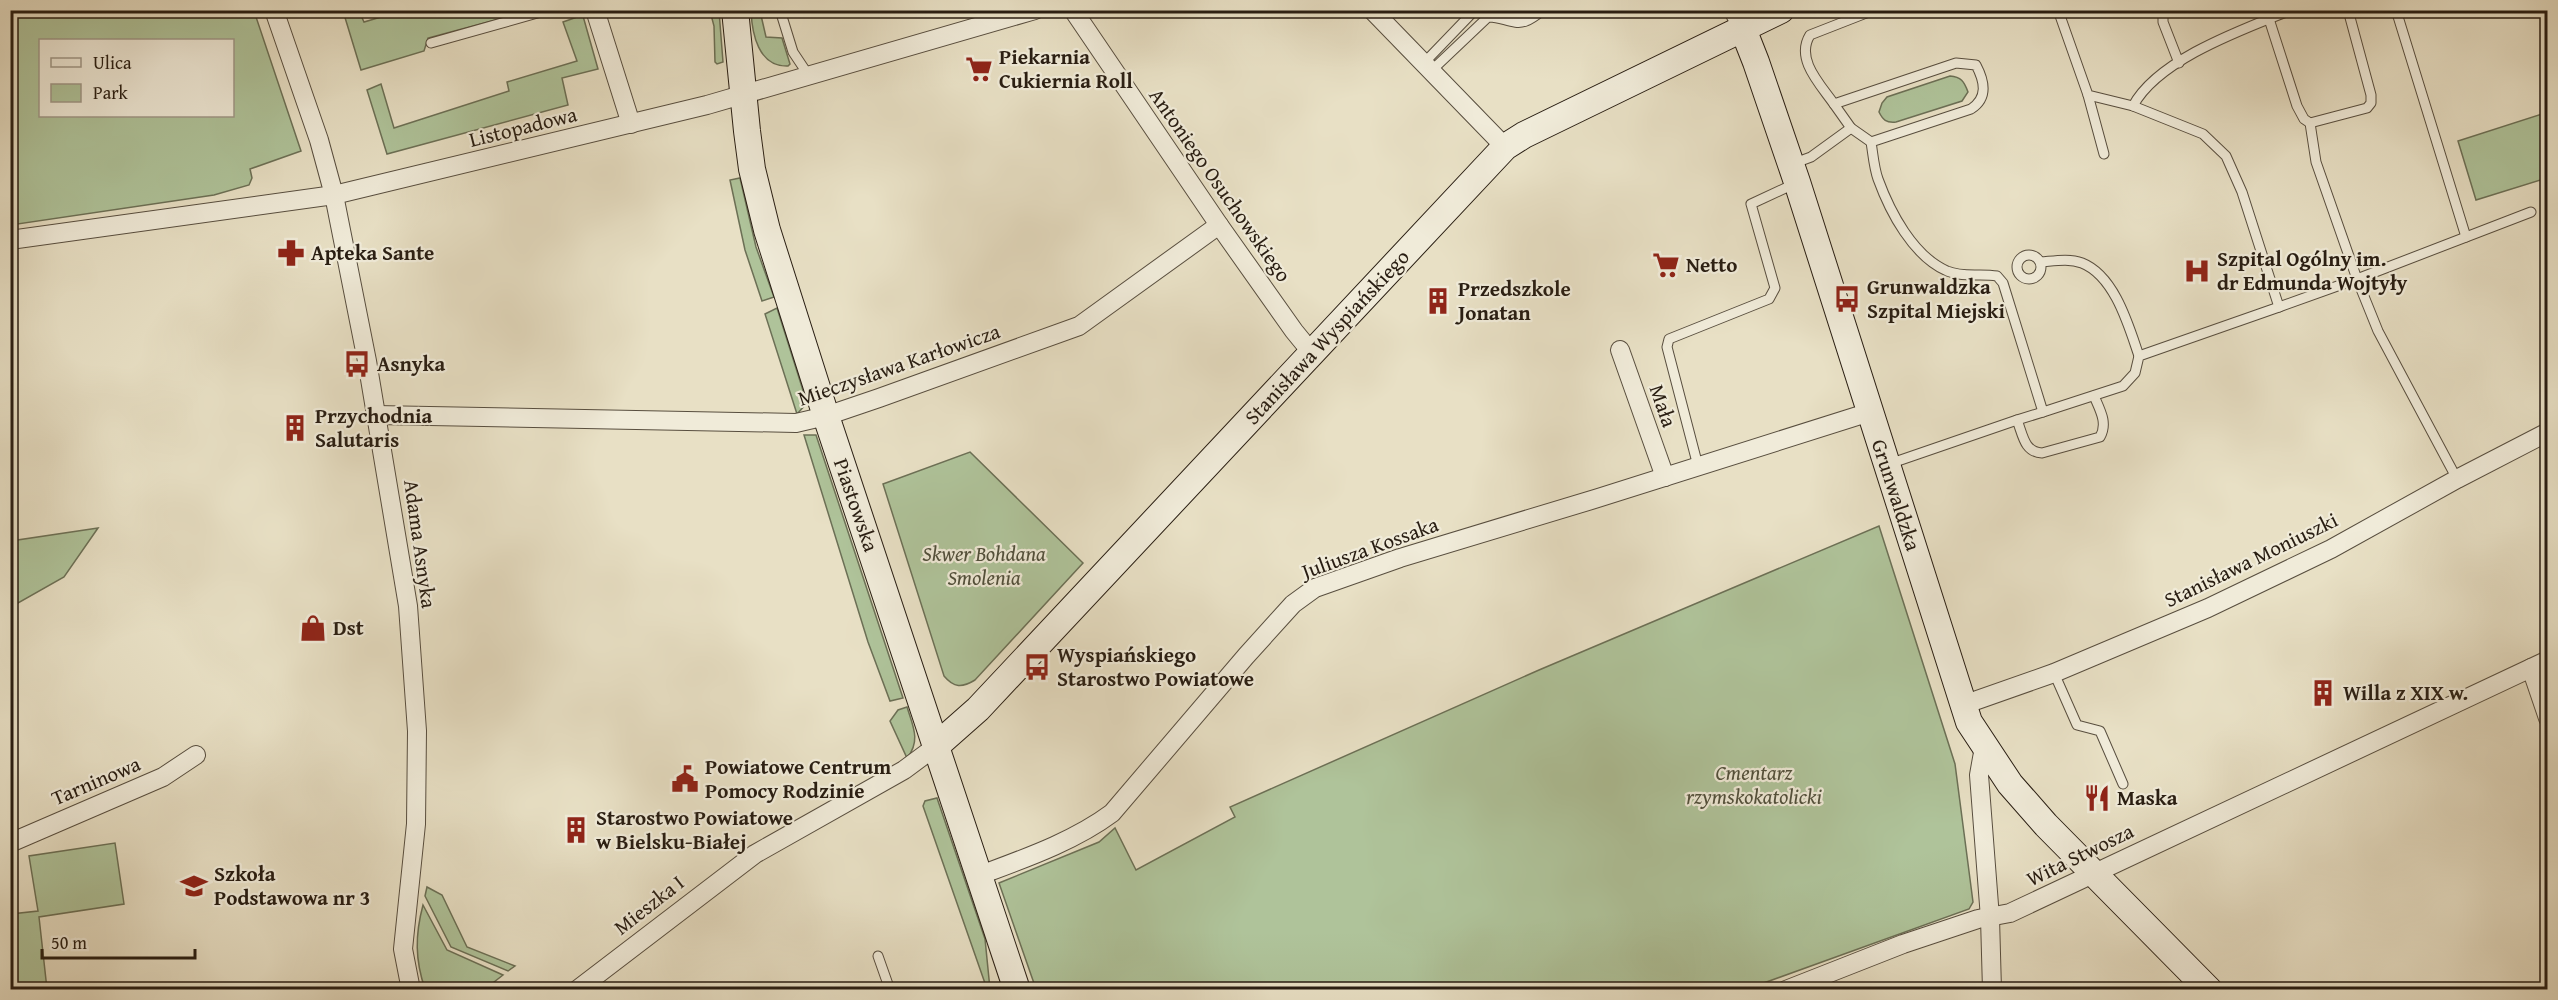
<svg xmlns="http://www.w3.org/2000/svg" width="2558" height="1000" viewBox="0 0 2558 1000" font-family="'Gentium Book Plus',serif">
<rect width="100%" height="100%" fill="#e8e0c5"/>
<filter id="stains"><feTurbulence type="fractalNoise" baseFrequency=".00333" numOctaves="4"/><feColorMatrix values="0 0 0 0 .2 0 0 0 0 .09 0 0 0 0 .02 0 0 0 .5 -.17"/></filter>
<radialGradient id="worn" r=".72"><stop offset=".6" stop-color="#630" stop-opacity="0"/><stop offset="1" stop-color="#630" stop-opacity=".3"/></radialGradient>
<g fill="#afc39a" stroke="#6c7056" stroke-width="1.5" fill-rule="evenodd">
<path d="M10,11H254L301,151L250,169L252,178L249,185L214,195L11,225ZM40,40H232V116H40Z"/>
<path d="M343,11H359L364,22L401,11H529L428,38L424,51L361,70Z"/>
<path d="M710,11H719L723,62L717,64L715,62L714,26Z"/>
<path d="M751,11H760L766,37L782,38L790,64L788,66C758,67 752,33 751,11Z"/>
<path d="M580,16H583L598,69L562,78L568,105L387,154L367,90L381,84L394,128L509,91L507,82L577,61L563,22Z"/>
<path d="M1950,76C1961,77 1964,81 1968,92L1962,101L1896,122C1886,123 1883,120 1879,112L1882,103L1887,97Z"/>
<path d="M2545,113L2548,121L2547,178L2476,200L2458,141Z"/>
<path d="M740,178L756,247L774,297L762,301L745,250L730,180Z"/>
<path d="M777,308L807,403L797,414L765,314Z"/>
<path d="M804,435H816L903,698L890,701L868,642Z"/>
<path d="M970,452L1083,563L975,680C962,688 954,688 944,676L883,484Z"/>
<path d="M1879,526L1955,764L1973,902L1969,909L1747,989H1036L999,883L1099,842L1115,828L1136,870L1235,817L1230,807L1539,670Z"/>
<path d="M98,528L64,577L11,607V541Z"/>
<path d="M907,707C913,726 921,741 907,758L890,721L898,710Z"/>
<path d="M937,798L985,939L990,989H987L923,806L925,801Z"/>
<path d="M115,843L124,904L39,917L47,989H11V914L38,911L29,856Z"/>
<path d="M427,887L442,895L467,947L515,966L508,971L451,947L425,896Z"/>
<path d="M423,905L447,950L503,975L485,989H425C415,960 415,935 423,905Z"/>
</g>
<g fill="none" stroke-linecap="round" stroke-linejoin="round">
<defs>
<g id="lane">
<path d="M780,10L793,52L809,76"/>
<path d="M1874,10L1810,35C1795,59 1820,84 1834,104L1956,63L1976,65C1985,82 1988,98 1971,109L1871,142C1873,154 1874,168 1878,179C1890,212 1913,256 1947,271C1964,278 1980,273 1997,276L2003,283L2043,412L2123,386L2135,373L2139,356L2279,307L2242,192L2226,156L2203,134L2133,106L2088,95L2058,10"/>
<path d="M2163,10V22L2179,63"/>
<path d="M2348,10L2371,95V103L2367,108L2310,123L2316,162L2357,279L2531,212"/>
<path d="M2396,10L2466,237"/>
<path d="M2269,19L2297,106L2304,119L2310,123"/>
<path d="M431,43L548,10"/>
<path d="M1423,64L1475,10"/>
<path d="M1430,72L1488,17C1501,16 1514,26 1526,21C1532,19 1538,14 1543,10"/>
<path d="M2088,95L2104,154"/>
<path d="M1834,104L1851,128L1871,142"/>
<path d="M2133,106C2158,59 2244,29 2291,10"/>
<path d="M1792,164L1811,157L1851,128"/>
<circle cx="2029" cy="267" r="12"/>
<path d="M2041,262C2054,261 2069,258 2082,263C2115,276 2129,327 2139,356"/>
<path d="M2279,307L2357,279L2378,331L2457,479"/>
<path d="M2043,412L2017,420C2023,435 2024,452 2042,453L2100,437C2108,423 2100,410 2094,396"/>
<path d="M1889,464L2017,420"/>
<path d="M1698,466L1667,347L1669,339L1769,299L1775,288L1751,204L1794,184"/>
<path d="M2054,673L2077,725L2100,731L2123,784"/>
<path d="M878,956L890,990"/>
</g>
<g id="street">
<path d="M274,10L319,140L334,195L367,361L408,606L417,731L416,824L403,949L411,990"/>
<path d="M595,10L631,124"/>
<path d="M1073,10L1219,225L1294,331L1312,353"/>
<path d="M1372,10L1505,147"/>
<path d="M1733,10L1743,29"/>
<path d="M10,240L334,195L707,105L1035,10"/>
<path d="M1620,350L1665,477"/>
<path d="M376,415L796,423L826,416L879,398L1079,326L1219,225"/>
<path d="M2531,668L2548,718"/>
<path d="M1963,705L2054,673L2208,608L2331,549L2457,479L2548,432"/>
<path d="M1984,747L1979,775L1990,918L1992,990"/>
<path d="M10,843L163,777L196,755"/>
<path d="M978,876C1023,859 1073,842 1112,813L1246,656L1293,604L1315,588L1400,558L1598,498L1870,412"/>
<path d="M577,990L755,854L904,770L935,747"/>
<path d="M1786,990L1903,944L1978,919L2010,913L2548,660"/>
</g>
<g id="secondary">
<path d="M735,10L747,131L752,169L767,230L826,416L1017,990"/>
<path d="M1743,29L1756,62L1797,182L1969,722L2010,784L2046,825L2209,990"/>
<path d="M935,747L978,709L1505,147L1524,135L1781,10"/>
</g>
</defs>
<use href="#lane" stroke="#584e3f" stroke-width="11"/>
<use href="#street" stroke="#584e3f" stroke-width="20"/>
<use href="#secondary" stroke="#281d12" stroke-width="28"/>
<use href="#lane" stroke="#f0ebd9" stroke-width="9"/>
<use href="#street" stroke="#f0ebd9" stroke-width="18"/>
<use href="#secondary" stroke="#f0ebd9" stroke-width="26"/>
</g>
<defs>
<symbol id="supermarket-bare" viewBox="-9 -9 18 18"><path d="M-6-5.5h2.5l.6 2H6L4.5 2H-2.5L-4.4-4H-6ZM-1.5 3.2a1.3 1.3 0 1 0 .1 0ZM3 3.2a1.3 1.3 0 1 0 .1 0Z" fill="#8f2418" stroke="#f0ebd9" stroke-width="2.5" paint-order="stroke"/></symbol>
<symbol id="pharmacy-bare" viewBox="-9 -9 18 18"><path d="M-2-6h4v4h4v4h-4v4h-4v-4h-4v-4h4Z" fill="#8f2418" stroke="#f0ebd9" stroke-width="2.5" paint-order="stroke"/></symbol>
<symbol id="hospital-bare" viewBox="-9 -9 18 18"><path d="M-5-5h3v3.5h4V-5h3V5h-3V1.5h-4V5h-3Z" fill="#8f2418" stroke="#f0ebd9" stroke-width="2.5" paint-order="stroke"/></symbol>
<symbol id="bus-bare" viewBox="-9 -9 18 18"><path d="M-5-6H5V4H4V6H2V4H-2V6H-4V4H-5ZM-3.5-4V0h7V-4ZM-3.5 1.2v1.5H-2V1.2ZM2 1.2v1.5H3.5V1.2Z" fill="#8f2418" stroke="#f0ebd9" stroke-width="2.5" paint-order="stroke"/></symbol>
<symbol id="building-bare" viewBox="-9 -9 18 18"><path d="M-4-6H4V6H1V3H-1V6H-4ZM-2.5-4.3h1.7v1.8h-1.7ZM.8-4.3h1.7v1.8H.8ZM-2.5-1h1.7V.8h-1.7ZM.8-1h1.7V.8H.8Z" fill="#8f2418" stroke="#f0ebd9" stroke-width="2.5" paint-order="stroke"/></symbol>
<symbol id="shop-bare" viewBox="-9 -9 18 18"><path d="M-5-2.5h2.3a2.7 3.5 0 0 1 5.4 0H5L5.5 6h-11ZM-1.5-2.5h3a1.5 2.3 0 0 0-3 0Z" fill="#8f2418" stroke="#f0ebd9" stroke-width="2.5" paint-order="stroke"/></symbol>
<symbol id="civic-bare" viewBox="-9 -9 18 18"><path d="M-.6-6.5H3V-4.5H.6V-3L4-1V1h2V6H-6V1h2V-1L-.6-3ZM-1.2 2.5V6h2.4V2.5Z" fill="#8f2418" stroke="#f0ebd9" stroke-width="2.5" paint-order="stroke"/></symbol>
<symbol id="restaurant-bare" viewBox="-9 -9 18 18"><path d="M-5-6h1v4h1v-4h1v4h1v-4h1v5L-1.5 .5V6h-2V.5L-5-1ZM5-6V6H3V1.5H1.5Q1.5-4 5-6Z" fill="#8f2418" stroke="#f0ebd9" stroke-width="2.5" paint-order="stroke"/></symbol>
<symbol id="school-bare" viewBox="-9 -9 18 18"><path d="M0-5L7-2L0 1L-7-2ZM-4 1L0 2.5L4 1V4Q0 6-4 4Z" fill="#8f2418" stroke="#f0ebd9" stroke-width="2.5" paint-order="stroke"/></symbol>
</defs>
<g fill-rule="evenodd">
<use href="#supermarket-bare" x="960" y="50" width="38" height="38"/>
<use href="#pharmacy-bare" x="272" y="234" width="38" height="38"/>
<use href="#supermarket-bare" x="1647" y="246" width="38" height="38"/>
<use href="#hospital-bare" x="2178" y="252" width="38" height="38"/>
<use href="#bus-bare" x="1828" y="280" width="38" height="38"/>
<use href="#building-bare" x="1419" y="282" width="38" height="38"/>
<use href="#bus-bare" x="338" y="345" width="38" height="38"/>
<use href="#building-bare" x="276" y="409" width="38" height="38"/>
<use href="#shop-bare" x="294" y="609" width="38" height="38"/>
<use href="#bus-bare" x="1018" y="648" width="38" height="38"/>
<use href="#building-bare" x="2304" y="674" width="38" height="38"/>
<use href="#civic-bare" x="666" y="760" width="38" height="38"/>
<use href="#restaurant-bare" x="2078" y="779" width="38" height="38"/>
<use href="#building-bare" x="557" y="811" width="38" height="38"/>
<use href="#school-bare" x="175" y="867" width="38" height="38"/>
</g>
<g text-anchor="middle" stroke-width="4.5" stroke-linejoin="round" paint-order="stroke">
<g font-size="21" font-weight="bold" fill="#281d12" stroke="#f0ebd9" text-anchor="start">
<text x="999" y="64">Piekarnia<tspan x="999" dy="24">Cukiernia Roll</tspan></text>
<text x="311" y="260">Apteka Sante</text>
<text x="2217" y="266">Szpital Ogólny im.<tspan x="2217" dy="24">dr Edmunda Wojtyły</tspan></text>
<text x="1686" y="272">Netto</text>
<text x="1867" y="294">Grunwaldzka<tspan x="1867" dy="24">Szpital Miejski</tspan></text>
<text x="1458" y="296">Przedszkole<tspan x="1458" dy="24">Jonatan</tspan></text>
<text x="377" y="371">Asnyka</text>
<text x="315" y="423">Przychodnia<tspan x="315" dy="24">Salutaris</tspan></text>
<text x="333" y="635">Dst</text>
<text x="1057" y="662">Wyspiańskiego<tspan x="1057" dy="24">Starostwo Powiatowe</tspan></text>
<text x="2343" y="700">Willa z XIX w.</text>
<text x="705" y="774">Powiatowe Centrum<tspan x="705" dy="24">Pomocy Rodzinie</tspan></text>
<text x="2117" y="805">Maska</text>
<text x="596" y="825">Starostwo Powiatowe<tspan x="596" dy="24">w Bielsku-Białej</tspan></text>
<text x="214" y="881">Szkoła<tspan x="214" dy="24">Podstawowa nr 3</tspan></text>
</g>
<g font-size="21" fill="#281d12" stroke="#f0ebd9">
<text transform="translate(523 127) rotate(-14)" y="7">Listopadowa</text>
<text transform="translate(1220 185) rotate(55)" y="7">Antoniego Osuchowskiego</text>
<text transform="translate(1327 337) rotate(-47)" y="7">Stanisława Wyspiańskiego</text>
<text transform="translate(899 365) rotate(-19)" y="7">Mieczysława Karłowicza</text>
<text transform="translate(1663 406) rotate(71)" y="7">Mała</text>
<text transform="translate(1896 495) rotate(72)" y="7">Grunwaldzka</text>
<text transform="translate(856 505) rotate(71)" y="7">Piastowska</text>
<text transform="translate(420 544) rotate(82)" y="7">Adama Asnyka</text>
<text transform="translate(1370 548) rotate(-20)" y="7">Juliusza Kossaka</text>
<text transform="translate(2251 560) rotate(-26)" y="7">Stanisława Moniuszki</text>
<text transform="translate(96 781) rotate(-23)" y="7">Tarninowa</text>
<text transform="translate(2080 855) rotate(-26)" y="7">Wita Stwosza</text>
<text transform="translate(649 905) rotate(-38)" y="7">Mieszka I</text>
</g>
<g font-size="21" font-style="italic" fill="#504f3b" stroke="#f0ebd9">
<text x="984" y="561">Skwer Bohdana<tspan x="984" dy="24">Smolenia</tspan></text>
<text x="1754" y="780">Cmentarz<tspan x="1754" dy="24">rzymskokatolicki</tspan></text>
</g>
</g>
<rect width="2558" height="1000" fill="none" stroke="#e8e0c5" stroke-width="36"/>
<rect x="12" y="12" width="2534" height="976" fill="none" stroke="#281d12" stroke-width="3"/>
<rect x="18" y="18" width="2522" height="964" fill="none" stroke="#281d12" stroke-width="1.5"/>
<rect x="39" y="39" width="195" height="78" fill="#f0ebd9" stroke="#a09989" stroke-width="1.5"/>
<rect x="51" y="58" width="30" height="9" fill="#f0ebd9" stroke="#a09989" stroke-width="1.5"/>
<text x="93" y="69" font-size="18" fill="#281d12">Ulica</text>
<rect x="51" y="84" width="30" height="18" fill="#afc39a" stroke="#a09989" stroke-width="1.5"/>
<text x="93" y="99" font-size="18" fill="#281d12">Park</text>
<path d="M42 949v9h153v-9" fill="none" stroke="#281d12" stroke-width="3"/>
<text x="51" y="949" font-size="18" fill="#281d12" stroke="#f0ebd9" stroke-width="4.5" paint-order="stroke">50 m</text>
<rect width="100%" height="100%" filter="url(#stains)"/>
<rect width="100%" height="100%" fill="url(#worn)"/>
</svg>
